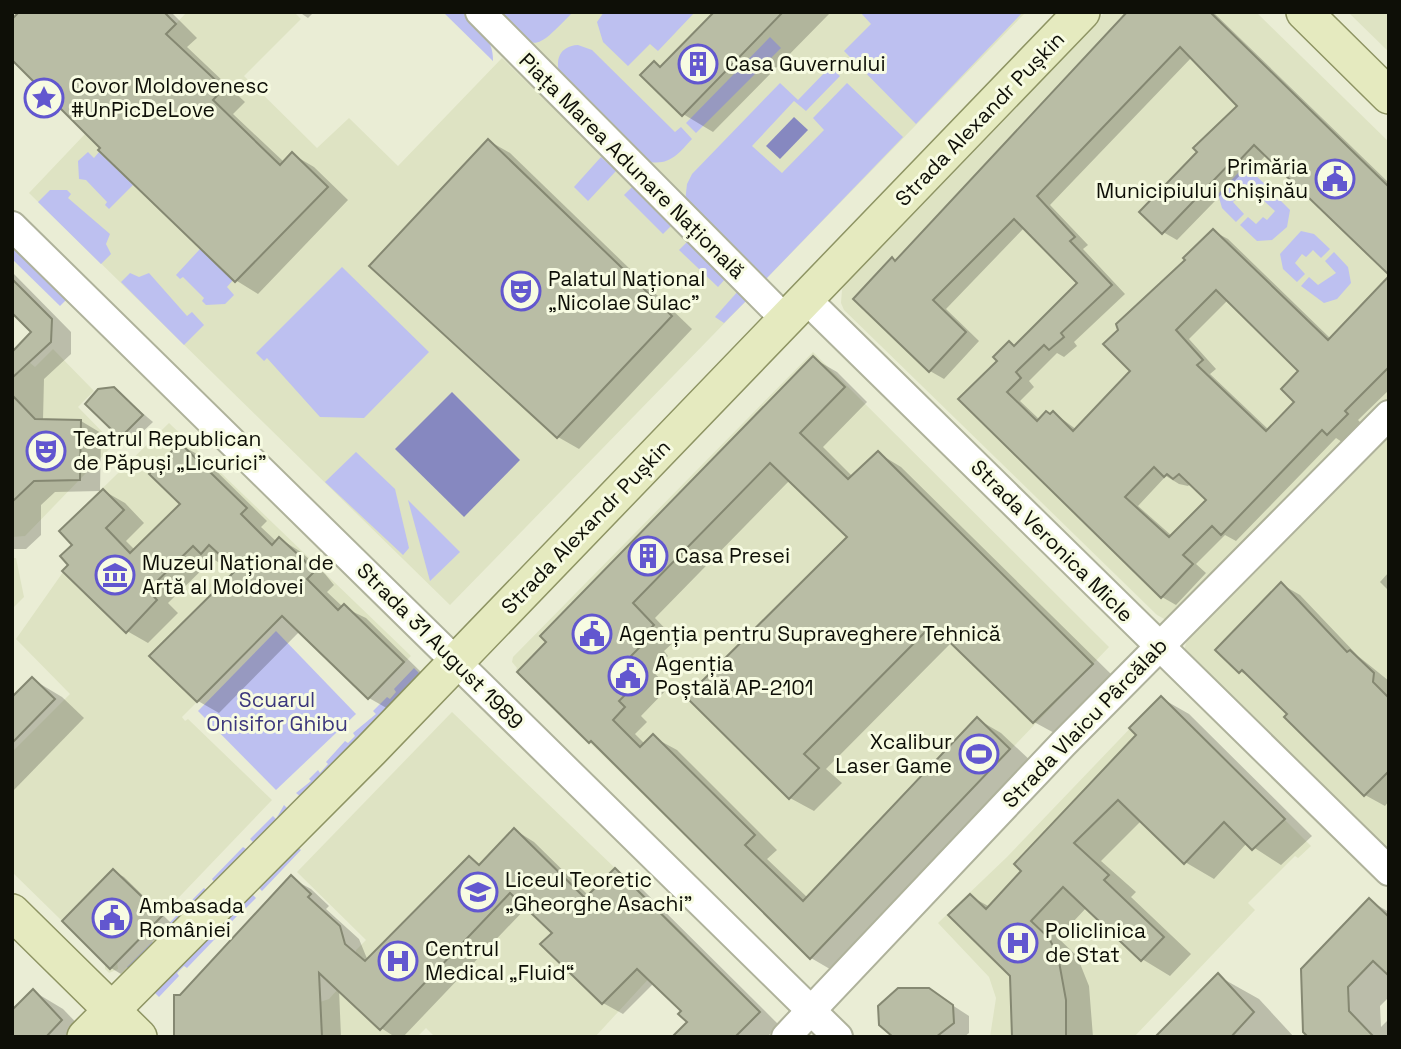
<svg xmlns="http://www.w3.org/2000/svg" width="1401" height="1049" viewBox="0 0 1401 1049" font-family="'Space Grotesk',sans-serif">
<rect width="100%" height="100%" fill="#eaedd5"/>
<g fill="#dee3c3">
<path d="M187,12H294L301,19L244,76L317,148L349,118L398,166L502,58L748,299L450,605L29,193L85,134L77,126Z"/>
<path d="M491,12H1026L764,281Z"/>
<path d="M1105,12H1256L1389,142V401L1177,617L1168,621L1157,615L844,310L841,303L842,290L847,278Z"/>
<path d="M1348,12H1389V52Z"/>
<path d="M12,348L35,367L53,349L94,391L78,407L114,444L25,536L12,537Z"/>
<path d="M813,352L1109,647L810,959L516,670L517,668L512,662L513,657Z"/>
<path d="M169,423L411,656L368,699L282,617L182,717L185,721L188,719L272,800L117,962L118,969L109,973L105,969V963L12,872V752L70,694L16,639L68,565L60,556L71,544L59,531Z"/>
<path d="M1389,429V851L1185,652V647L1188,636Z"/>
<path d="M12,558H16L24,597L12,609Z"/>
<path d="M1161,696L1311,846L1298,858L1295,856L1248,903L1255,910L1134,1037H990L996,998L989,977L938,923L1007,857Z"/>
<path d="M452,712L687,937L595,1037H435L426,1028L417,1037H174V995H182L257,911L296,950L320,1002L329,999L357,968L356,950L366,940L297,872Z"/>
</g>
<g fill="#bdc0f0">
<path d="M443,12H462C477,27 494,38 493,61Z"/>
<path d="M494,12H573C532,54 536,52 494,12Z"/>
<path d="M604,12H695L658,51L650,44L628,66L603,42L597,22Z"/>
<path d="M860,12H1023L916,124L844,51L871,24Z"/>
<path d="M770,37L781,48L696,133L686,123Z"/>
<path d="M578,45L592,50L675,132L681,127L692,139C678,154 669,167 646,161L561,77C554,61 559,46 578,45Z"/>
<path d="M830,67L840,76L806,111L794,101L752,146L782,173L824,130L813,118L847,83L903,137L764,281L685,202L687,184L692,174L780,83L798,100Z"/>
<path d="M88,152L94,158L99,152L133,185L109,209L105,205L107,202L86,180L79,179L78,161Z"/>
<path d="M601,157L616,171L588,201L574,187Z"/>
<path d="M1240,171L1253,173L1269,188L1260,197L1252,190L1245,197L1241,194L1233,202L1244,214L1236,222L1222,208L1218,194Z"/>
<path d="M633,186L672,225L663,234L624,195Z"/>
<path d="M50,190H67L71,194L68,198L110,234L106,244L111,254L101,264L38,202Z"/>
<path d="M1272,192L1290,210L1287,227L1272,240L1257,241L1240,225L1248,217L1256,224L1263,217L1267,220L1275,211L1264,201Z"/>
<path d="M1301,231L1314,234L1330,249L1321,258L1313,250L1306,257L1302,254L1295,263L1305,274L1297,282L1283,269L1280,254Z"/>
<path d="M688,241L726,278L718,287L679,250Z"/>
<path d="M12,243L68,298L60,306L12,259Z"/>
<path d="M200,249L233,280L227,287L234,295L225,304L206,305L202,301L204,298L183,277L180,279L176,275Z"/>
<path d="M1334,252L1348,267L1351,283L1337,299L1324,303L1301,286L1309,277L1318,285L1336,273L1325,261Z"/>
<path d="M342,267L429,352L364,418L320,417L267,358L264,361L256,353Z"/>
<path d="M130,273L139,277L149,273L187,316L192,312L204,325L184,345L121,282Z"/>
<path d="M739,290L748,299L724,323L715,317Z"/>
<path d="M356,452L395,489L409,548L403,555L325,482Z"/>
<path d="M408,500L460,552L430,581Z"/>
<path d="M276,631L356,714L276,790L198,711Z"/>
<path d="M414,668L419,673L301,797L296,793L311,781L309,779L318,770L320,773L328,764L326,762L345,741L348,743L355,736L353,733L376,714L373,711L387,697L390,699L396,692L394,689Z"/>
<path d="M284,805L289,810L132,972L127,967L152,942L155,944L162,936L159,934L177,915L180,917L187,910L185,907L204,888L207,891L215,883L212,879L243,847L246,849L253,842L250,839L273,816L276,819Z"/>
<path d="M295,845L301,850L262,891L259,888L253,895L256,898L246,908L243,905L237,912L239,914L187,968L184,966L177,973L179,976L159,997L154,992Z"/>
</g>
<g fill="#8688c0">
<path d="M794,117L808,130L780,159L766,146Z"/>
<path d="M452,392L520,460L464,517L395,449Z"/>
</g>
<g fill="#0003" fill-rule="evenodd">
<path d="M21,12H171L197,38L187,47L245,102L233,114L284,162L292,154L314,167L348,200L258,294L237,281L100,150L102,148Z"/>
<path d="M299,12H314L308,18Z"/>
<path d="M717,12H831L713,132L683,114L655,64L662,68Z"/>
<path d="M1130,12L1214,13L1389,183V273L1267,154L1254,168L1250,165L1177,240L1163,232L1200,152L1239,106L1192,57L1050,205L1088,245L1083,249L1125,294L1074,342L1077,346L1064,357L1057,353L1029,381L1034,387L1020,401L1040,420L1054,413L1077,430L1132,371L1188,260L1213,231L1228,239L1331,339L1389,278V390L1358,420L1361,423L1342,442L1336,438L1236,541L1225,535L1196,564L1206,573L1176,605L1162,597L961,399L1000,361L1010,343L1016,347L1079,283L1025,227L946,309L979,341L944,379L930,371L897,262ZM1228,300L1300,371L1296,402L1269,430L1210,374L1216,369L1189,339ZM1166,476L1179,484L1188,486L1191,483L1208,500L1172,536L1138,506Z"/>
<path d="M489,141L510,153L692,329L579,449L558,437Z"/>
<path d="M12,272L71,332V354L44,379L43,420L81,421L101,433L100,491L55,492L41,505V535L26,549H12V354L33,332L12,311Z"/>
<path d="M813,358L837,372L867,402L823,447L853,477L878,453L901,467L1115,678L1058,735L1034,722L952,642L826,769L842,783L814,811L790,798L849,537L790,480L655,618L676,640L664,651L668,656L653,672L669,687L641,716L647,722L635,734L645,744L653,737L677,750L777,850L767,859L808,898L977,719L1001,733L1033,763L835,972L811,958L519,672Z"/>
<path d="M114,389L153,422L136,438H127L116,432Z"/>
<path d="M181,445L202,457L267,521L261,527L277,542L280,539L301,552L325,574L334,585L327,592L343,607L366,618L424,675L390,710L369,698L300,631L219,713L198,701L238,569L228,560L223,565L213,559L168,603L178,613L148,643L127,631L70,565L74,545L104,491L125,503L144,523L126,541L135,550L182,504Z"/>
<path d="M1389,572V591L1380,582Z"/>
<path d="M1281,584L1300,595L1358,656L1389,681V801L1385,806L1365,795L1289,714L1254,680L1240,671Z"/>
<path d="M32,679L62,697L84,718L12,792V700Z"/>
<path d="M1161,698L1189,714L1312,836L1281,865L1247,843L1214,879L1185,862L1142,820L1101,861L1136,892L1131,897L1191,954L1170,976L1142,959L1087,907L1058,938L1077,956L1089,986L1093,1037H1014L1013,982L970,896L990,907L1139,735Z"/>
<path d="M515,830L534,842L589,896L615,870L635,882L779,1025L767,1037H675L689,1022L684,1011L654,983L623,1014L603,1003L543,944L554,932L527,907L403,1037H395L381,1028L339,989L341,1037H180V997L291,878L311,889L329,906L326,909L359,939L368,961L469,859L481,865Z"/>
<path d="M113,871L124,877L171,923L121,974L111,968Z"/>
<path d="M1370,901L1389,912V997L1380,1006L1381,1027L1389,1019V1037H1311Z"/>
<path d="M1218,976L1259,999L1294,1037H1158Z"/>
<path d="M929,990L969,1016V1033L964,1037H896Z"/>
<path d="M33,991L63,1009L90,1037H12Z"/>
</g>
<g fill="#b9bda5" stroke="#858872" stroke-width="2" fill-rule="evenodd">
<path d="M19,12H164L176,24L166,34L224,88L213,100L280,165L292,152L328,187L235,282L98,150L100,148L12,60V19Z"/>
<path d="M714,12H783L682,116L640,75L654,61L660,67Z"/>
<path d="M1127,12H1210L1389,187V275L1254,145L1239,161L1235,158L1162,234L1139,212L1197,152L1193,148L1237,106L1180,47L1037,196L1075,237L1070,241L1112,285L1061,333L1064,337L1049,350L1044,345L1016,372L1021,378L1007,392L1037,421L1046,411L1050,414L1053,411L1073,431L1130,371L1103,344L1118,330L1116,324L1185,260L1183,258L1213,229L1328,340L1389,276V367L1345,411L1348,414L1327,435L1322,430L1221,535L1212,526L1183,555L1193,564L1161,598L958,399L997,361L993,357L1009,341L1014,346L1077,283L1014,219L933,300L966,332L929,372L853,299L892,257L895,261ZM1216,290L1298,371L1281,389L1294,402L1266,431L1197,365L1203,360L1176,330ZM1154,467L1164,477L1167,474L1173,479L1179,474L1206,500L1169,537L1125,497Z"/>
<path d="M488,139L672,316L557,438L369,266Z"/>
<path d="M12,279L52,319L51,342L12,378V352L31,332L12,313Z"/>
<path d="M813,356L845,387L800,433L848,479L878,451L1093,664L1033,723L932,625L804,754L819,768L789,799L686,697L847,537L770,463L633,603L654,625L641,637L645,642L630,657L647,673L619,701L625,707L613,720L640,747L653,734L755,835L745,845L803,901L977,717L1010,749L810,959L591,741L589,743L517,672L546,642L540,636Z"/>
<path d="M114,387L143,415L125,433H115L85,404L98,389Z"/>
<path d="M12,395L35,419L81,420L80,480L34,481L12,502Z"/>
<path d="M180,443L247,508L241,514L272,545L279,537L304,560L314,572L307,579L338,610L344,604L404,662L368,699L282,616L197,702L149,656L236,570L209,545L201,554L193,546L148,590L157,600L126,633L62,571L68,565L60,556L72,545L59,531L103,489L124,510L106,528L130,553L180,504L149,474Z"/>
<path d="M1281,582L1347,652L1350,650L1374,673L1373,682L1389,698V771L1364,796L1284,717L1287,714L1242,670L1239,673L1215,650Z"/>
<path d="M32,677L55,699L12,743V697Z"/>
<path d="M1161,696L1285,819L1252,850L1224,822L1184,864L1118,800L1074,843L1109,875L1104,880L1164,937L1141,961L1063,887L1031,921L1049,938L1058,956L1066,1000V1037H1012L1010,976L948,915L970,894L986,909L1021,871L1014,864L1136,735L1129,728Z"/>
<path d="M514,828L585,898L615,868L760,1012L735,1037H672L687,1022L678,1014L681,1011L637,969L602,1004L540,944L552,933L510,893L380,1030L319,973L322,1037H174V995H180L291,875L311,894L308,897L340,926L345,944L365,961L469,856L479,865Z"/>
<path d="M113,869L162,916L110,969L62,921Z"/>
<path d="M1369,898L1389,917V976L1373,961L1348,987L1349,1011L1374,1037H1308L1303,1032L1301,969Z"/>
<path d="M1218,973L1254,1012L1231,1037H1155Z"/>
<path d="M898,988H929L953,1005L954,1023L936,1037H893L879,1025L878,1006Z"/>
<path d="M33,989L62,1020L46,1037H12V1010Z"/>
</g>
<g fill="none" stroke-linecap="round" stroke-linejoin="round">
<defs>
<g id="minor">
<path d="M480,12L785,319"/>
<path d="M12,226L838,1037"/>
<path d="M805,298L1389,871"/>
<path d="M786,1037L1063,744L1389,415"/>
</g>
<g id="major">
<path d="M1304,12L1389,96"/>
<path d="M12,912L139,1037"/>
<path d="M85,1037L371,750L1082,12"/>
</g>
</defs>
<use href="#minor" stroke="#afb29b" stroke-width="32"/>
<use href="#major" stroke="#8e9463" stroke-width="38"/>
<use href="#minor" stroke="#fff" stroke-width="28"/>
<use href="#major" stroke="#e5eabf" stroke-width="35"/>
</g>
<defs>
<symbol id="building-ring" viewBox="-11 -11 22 22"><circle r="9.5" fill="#f7fbe2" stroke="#6257cf" stroke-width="1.5"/><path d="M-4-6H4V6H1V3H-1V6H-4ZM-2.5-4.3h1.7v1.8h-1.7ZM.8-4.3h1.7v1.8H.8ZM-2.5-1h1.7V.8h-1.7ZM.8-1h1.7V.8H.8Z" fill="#6257cf"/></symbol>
<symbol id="sight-ring" viewBox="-11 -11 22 22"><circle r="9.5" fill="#f7fbe2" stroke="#6257cf" stroke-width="1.5"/><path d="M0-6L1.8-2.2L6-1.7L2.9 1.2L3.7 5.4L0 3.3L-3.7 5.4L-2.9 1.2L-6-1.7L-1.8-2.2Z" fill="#6257cf"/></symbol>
<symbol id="civic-ring" viewBox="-11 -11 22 22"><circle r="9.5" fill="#f7fbe2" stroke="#6257cf" stroke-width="1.5"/><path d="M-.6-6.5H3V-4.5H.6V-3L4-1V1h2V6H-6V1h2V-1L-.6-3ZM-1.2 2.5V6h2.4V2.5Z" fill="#6257cf"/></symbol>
<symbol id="theatre-ring" viewBox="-11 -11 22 22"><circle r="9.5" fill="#f7fbe2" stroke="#6257cf" stroke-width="1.5"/><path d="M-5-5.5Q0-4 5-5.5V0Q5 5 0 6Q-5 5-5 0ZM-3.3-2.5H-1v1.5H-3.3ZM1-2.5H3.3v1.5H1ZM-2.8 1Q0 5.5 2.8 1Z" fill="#6257cf"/></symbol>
<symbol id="museum-ring" viewBox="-11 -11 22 22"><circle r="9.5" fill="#f7fbe2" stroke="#6257cf" stroke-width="1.5"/><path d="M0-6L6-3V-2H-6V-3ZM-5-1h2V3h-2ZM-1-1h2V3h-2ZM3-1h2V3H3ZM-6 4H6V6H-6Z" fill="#6257cf"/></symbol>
<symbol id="stadium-ring" viewBox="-11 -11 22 22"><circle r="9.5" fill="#f7fbe2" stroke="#6257cf" stroke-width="1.5"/><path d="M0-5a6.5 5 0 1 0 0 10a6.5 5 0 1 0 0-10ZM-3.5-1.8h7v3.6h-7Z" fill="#6257cf"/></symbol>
<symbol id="school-ring" viewBox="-11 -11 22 22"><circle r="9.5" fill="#f7fbe2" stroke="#6257cf" stroke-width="1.5"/><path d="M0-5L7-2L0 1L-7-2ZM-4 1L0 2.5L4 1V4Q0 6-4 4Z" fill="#6257cf"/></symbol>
<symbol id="hospital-ring" viewBox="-11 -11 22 22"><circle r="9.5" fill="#f7fbe2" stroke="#6257cf" stroke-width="1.5"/><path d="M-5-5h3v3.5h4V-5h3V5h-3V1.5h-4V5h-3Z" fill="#6257cf"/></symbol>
</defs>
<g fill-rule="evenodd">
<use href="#building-ring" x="676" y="42" width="44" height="44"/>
<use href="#sight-ring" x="22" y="76" width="44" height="44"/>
<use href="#civic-ring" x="1313" y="157" width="44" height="44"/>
<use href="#theatre-ring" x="499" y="269" width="44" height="44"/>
<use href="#theatre-ring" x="24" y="429" width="44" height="44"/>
<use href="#building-ring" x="626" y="534" width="44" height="44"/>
<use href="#museum-ring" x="93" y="553" width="44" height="44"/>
<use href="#civic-ring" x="570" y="612" width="44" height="44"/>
<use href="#civic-ring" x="606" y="654" width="44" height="44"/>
<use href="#stadium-ring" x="957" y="732" width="44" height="44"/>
<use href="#school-ring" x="456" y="870" width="44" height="44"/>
<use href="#civic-ring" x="90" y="896" width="44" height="44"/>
<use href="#hospital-ring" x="996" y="921" width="44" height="44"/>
<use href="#hospital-ring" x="376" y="939" width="44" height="44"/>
</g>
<g text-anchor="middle" stroke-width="6" stroke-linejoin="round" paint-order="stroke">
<g font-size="21" fill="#0e0f07" stroke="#f7fbe2" text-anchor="start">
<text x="725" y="71">Casa Guvernului</text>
<text x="71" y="93">Covor Moldovenesc<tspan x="71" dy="24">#UnPicDeLove</tspan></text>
<text x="1308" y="174" text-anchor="end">Primăria<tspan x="1308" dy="24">Municipiului Chișinău</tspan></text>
<text x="548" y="286">Palatul Național<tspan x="548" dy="24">„Nicolae Sulac”</tspan></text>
<text x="73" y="446">Teatrul Republican<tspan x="73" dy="24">de Păpuși „Licurici”</tspan></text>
<text x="675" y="563">Casa Presei</text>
<text x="142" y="570">Muzeul Național de<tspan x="142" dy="24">Artă al Moldovei</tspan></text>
<text x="619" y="641">Agenția pentru Supraveghere Tehnică</text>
<text x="655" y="671">Agenția<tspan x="655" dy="24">Poștală AP-2101</tspan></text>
<text x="952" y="749" text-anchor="end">Xcalibur<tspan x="952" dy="24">Laser Game</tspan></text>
<text x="505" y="887">Liceul Teoretic<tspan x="505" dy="24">„Gheorghe Asachi”</tspan></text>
<text x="139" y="913">Ambasada<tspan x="139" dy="24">României</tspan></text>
<text x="1045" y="938">Policlinica<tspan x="1045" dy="24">de Stat</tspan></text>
<text x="425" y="956">Centrul<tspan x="425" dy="24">Medical „Fluid“</tspan></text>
</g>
<g font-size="21" fill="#0e0f07" stroke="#f7fbe2">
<text transform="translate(980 119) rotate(-46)" y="7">Strada Alexandr Pușkin</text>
<text transform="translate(632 166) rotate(45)" y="7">Piața Marea Adunare Națională</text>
<text transform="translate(586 527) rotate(-46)" y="7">Strada Alexandr Pușkin</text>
<text transform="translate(1052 541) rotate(45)" y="7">Strada Veronica Micle</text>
<text transform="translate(440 646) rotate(45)" y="7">Strada 31 August 1989</text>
<text transform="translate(1085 723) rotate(-46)" y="7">Strada Vlaicu Pârcălab</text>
</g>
<g font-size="21" fill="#3c377d" stroke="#f7fbe2">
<text x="277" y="707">Scuarul<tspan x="277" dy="24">Onisifor Ghibu</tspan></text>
</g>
</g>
<rect width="1401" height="1049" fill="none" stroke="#0e0f07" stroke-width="28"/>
</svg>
